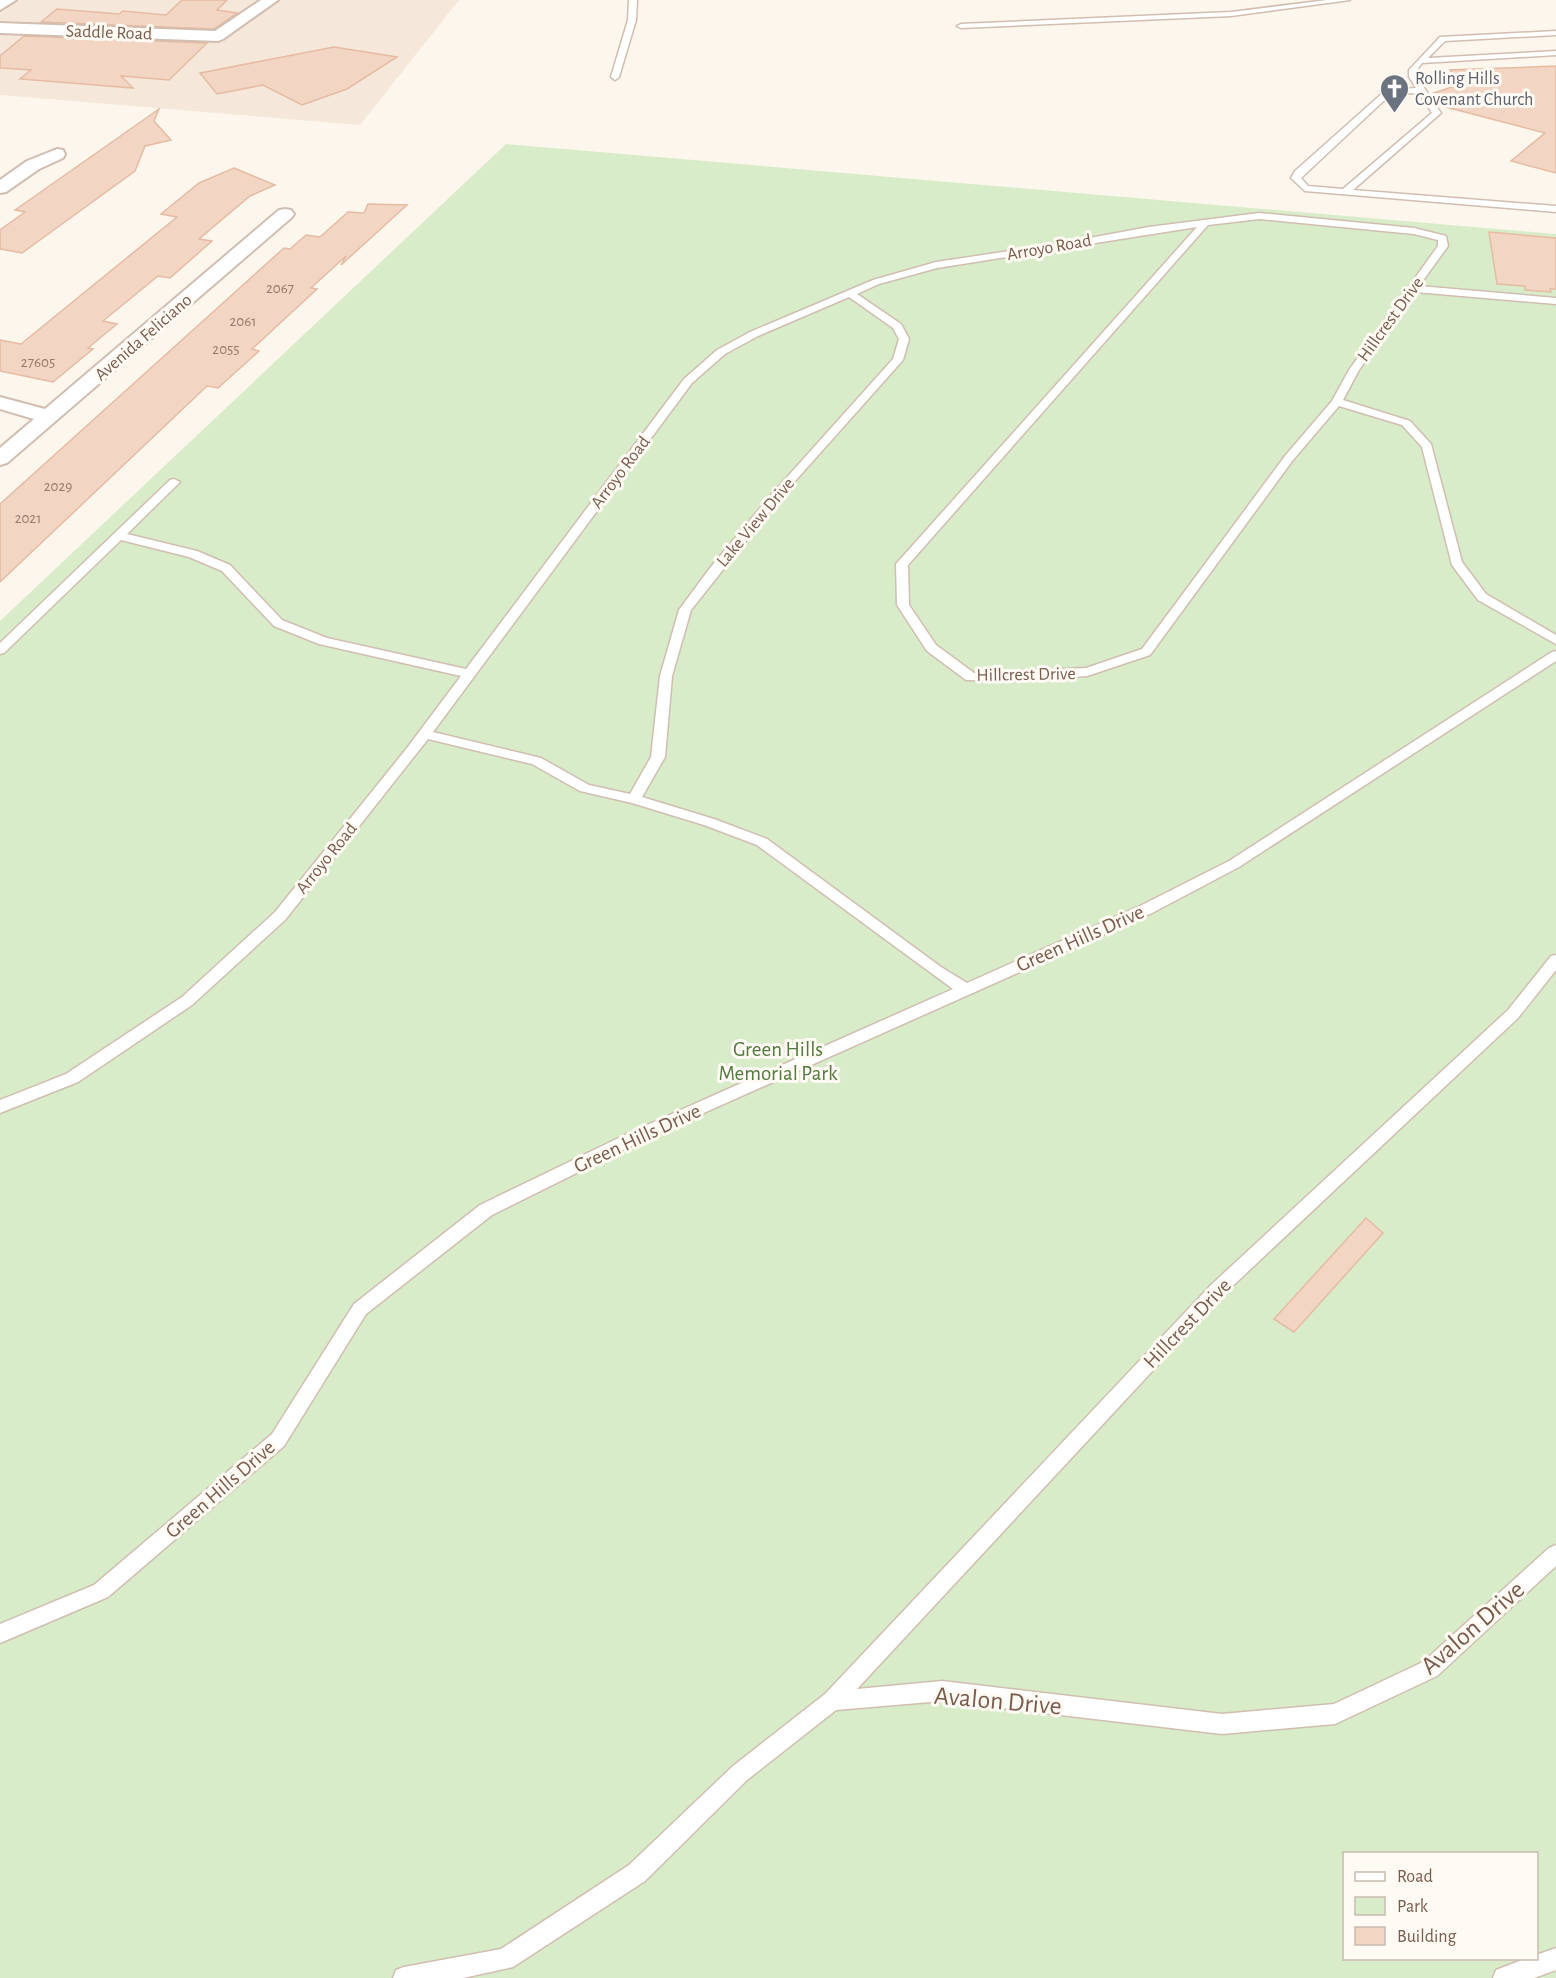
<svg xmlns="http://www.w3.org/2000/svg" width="1556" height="1978" viewBox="0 0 1556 1978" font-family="'Alegreya Sans',sans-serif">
<rect width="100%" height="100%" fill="#fdf6ec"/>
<path fill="#f5e8da" d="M0,0H459L360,125L0,95Z"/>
<path fill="#d8ecc9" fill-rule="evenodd" d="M506,144L1556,234V1978H0V621ZM1344,1854H1536V1958H1344Z"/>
<g fill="#f3d5c3" stroke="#e6bba3" stroke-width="1.5">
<path d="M182,0H227L217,10L237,13L214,29L41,22L57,9L119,14L123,11L166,15Z"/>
<path d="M24,36L207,43L169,80L121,76L133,88L20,79L31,70L0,68V56Z"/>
<path d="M334,47L397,57L347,89L302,105L263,85L217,94L200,73Z"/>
<path d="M1556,66V173L1511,161L1545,133L1438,105L1431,94L1461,84L1450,70Z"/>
<path d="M159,109L154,121L171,140L145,146L135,171L22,253L0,249V230L25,212L15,210Z"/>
<path d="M234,168L275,185L250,196L199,239L212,241L170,278L158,276L103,321L117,324L88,348L93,349L53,382L0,371V340L21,344L177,217L161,214L199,183Z"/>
<path d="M368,204L407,205L341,265L346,256L311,288L317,289L252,349L259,351L218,388L207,386L0,582V504L284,248L290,249L306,235L320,237L348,212L364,213Z"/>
<path d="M1489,232L1556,238V289H1550L1551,292L1525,290V286L1497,284Z"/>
<path d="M1366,1218L1383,1233L1294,1332L1274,1319Z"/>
</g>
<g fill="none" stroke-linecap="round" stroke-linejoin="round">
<defs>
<g id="service">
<path d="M629,0H637L636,20L619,77L615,80L611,77L628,20Z"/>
<path d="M1327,0H1350L1231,16L961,28L957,26L961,24L1231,12Z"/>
<path d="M1556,31V35L1445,41L1428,58L1556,51V55L1422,63L1417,70V77L1441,113L1353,190L1556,206V212L1305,191L1291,178L1295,171L1386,90L1416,88L1409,77V70L1440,37ZM1419,93L1432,113L1343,189L1308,186L1301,178L1391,94Z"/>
<path d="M1259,213L1414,228L1446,236L1448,246L1419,286L1556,298V304L1415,292L1359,370L1343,400L1410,421L1431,444L1462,562L1486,594L1556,635V644L1478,600L1452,565L1422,447L1402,425L1339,406L1293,460L1150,655L1087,676L1014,681L966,680L927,651L897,605L896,564L1197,227L937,268L879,284L857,294L901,324L909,339L903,360L780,498L691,610L672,676L665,757L642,797L714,819L767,839L941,967L967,983L1142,905L1229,861L1552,652L1556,651V661L1239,867L1152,913L641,1141L492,1215L366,1314L284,1446L108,1597L0,1643V1624L94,1585L272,1434L354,1304L480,1205L629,1133L953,989L757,845L704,825L632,803L580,791L532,764L428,739L285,920L192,1005L78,1082L0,1113V1100L66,1074L182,997L275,912L407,748L461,676L319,644L274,626L222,571L189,557L121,540L4,653L0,654V643L170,480L174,479L180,482L178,484L127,534L197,551L230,565L282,620L327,638L466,669L684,379L717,350L750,332L873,280L936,262L1057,244L1149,227ZM1259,219L1414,234L1438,240V246L1349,370L1332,401L1285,456L1142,649L1086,668L974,673L936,645L909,605L908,565L1208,225ZM849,297L893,328L899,339L893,359L772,494L710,568L679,610L660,676L651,757L630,794L589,785L541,758L433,732L692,383L725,354L758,336Z"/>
<path d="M1556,955V970L1518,1018L1223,1295L857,1689L942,1681L1222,1714L1334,1704L1423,1662L1549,1548L1556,1545V1566L1437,1676L1335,1724L1222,1734L942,1701L836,1710L747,1780L645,1881L513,1967L463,1978H393L396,1970L404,1967L501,1949L629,1865L733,1766L825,1694L1211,1285L1508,1010L1551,956Z"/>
<path d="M1556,1948V1970L1534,1978H1493L1496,1970L1527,1958H1536V1955Z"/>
</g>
<g id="minor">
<path d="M0,0H16L0,10Z"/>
<path d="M261,0H278L223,39L218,41L0,33V23L215,31Z"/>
<path d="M57,149L63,150L65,154L63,158L39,169L6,192L0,193V180L27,161Z"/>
<path d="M285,209L291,210L294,214L291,218L7,463L0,465V448L34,419L0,409V397L45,409L279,210Z"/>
</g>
</defs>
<use href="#service" stroke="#d1beb0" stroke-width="3"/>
<use href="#minor" stroke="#d1beb0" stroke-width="4"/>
<use href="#service" fill="#fff" fill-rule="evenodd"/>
<use href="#minor" fill="#fff" fill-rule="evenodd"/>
</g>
<defs>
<symbol id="church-pin" viewBox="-11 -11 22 30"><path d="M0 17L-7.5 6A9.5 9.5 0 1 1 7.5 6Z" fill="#6b7280" stroke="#fffaf3"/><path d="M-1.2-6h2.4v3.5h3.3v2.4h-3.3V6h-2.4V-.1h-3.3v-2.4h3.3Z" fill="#fff"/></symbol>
</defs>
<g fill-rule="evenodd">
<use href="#church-pin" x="1378" y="72" width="33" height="45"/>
</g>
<g text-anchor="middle" stroke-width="6" stroke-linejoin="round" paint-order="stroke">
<g font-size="15" fill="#987a6a">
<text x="280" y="293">2067</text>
<text x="243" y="326">2061</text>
<text x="226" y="354">2055</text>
<text x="38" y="367">27605</text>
<text x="58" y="491">2029</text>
<text x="28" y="523">2021</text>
</g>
<g font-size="18" fill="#7a5c4d" stroke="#fffaf3">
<text transform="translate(109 32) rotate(2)" y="6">Saddle Road</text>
<text transform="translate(1049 247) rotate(-10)" y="6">Arroyo Road</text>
<text transform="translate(1390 319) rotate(-54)" y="6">Hillcrest Drive</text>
<text transform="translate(143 337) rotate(-41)" y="6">Avenida Feliciano</text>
<text transform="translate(620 472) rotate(-53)" y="6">Arroyo Road</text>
<text transform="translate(755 522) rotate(-50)" y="6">Lake View Drive</text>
<text transform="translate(1026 674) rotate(-1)" y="6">Hillcrest Drive</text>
<text transform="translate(326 858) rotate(-51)" y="6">Arroyo Road</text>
</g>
<g font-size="18" fill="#5b616d" stroke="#fffaf3" text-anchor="start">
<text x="1415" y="84">Rolling Hills<tspan x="1415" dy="21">Covenant Church</tspan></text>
</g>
<g font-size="21" fill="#7a5c4d" stroke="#fffaf3">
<text transform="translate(1080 938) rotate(-24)" y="7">Green Hills Drive</text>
<text transform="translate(637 1138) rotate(-25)" y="7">Green Hills Drive</text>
<text transform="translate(1187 1323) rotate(-46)" y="7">Hillcrest Drive</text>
<text transform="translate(220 1489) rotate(-41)" y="7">Green Hills Drive</text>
</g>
<g font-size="21" fill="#537a41" stroke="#fffaf3">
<text x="778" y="1056">Green Hills<tspan x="778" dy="24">Memorial Park</tspan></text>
</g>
<g font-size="26" fill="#7a5c4d" stroke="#fffaf3">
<text transform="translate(1472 1627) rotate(-41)" y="9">Avalon Drive</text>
<text transform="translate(998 1700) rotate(5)" y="9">Avalon Drive</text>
</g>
</g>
<rect x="1343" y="1852" width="195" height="108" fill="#fffaf3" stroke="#cabbb1" stroke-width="1.5"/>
<rect x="1355" y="1872" width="30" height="9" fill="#ffffff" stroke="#cabbb1" stroke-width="1.5"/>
<text x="1397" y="1882" font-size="18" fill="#7a5c4d">Road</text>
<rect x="1355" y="1897" width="30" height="18" fill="#d8ecc9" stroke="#cabbb1" stroke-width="1.5"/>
<text x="1397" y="1912" font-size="18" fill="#7a5c4d">Park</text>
<rect x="1355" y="1927" width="30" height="18" fill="#f3d5c3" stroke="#cabbb1" stroke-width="1.5"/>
<text x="1397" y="1942" font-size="18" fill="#7a5c4d">Building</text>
</svg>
